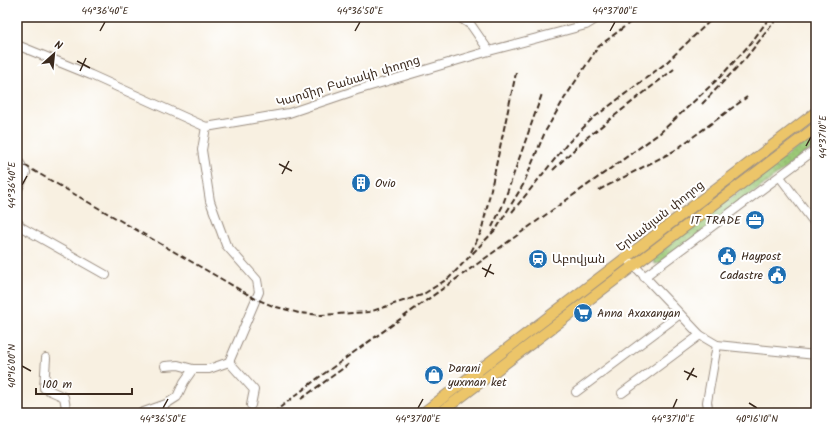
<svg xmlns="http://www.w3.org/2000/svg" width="833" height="430" viewBox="0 0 833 430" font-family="Kalam,'Noto Sans Armenian',sans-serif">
<defs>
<pattern id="grass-dots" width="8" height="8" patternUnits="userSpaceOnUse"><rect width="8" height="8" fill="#9bc977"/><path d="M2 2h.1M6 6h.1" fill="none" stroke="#80a361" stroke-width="1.8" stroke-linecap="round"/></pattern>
</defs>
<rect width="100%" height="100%" fill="#fff"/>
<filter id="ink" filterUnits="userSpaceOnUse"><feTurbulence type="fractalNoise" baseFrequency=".025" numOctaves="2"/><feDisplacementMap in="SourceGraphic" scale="8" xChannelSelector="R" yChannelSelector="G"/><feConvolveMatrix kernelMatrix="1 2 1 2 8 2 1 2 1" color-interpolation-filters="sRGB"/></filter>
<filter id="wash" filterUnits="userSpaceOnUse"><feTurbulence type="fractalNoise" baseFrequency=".012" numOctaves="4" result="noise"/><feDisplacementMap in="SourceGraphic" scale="16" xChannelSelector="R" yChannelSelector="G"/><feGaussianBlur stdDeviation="0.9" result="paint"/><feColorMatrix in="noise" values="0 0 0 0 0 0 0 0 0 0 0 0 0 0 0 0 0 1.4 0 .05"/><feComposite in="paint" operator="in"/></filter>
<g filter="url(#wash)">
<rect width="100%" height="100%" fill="#f8f0e1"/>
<path fill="url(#grass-dots)" stroke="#6b7a4a" d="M816,133V145L662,263L655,264L653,262L654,256Z"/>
</g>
<g filter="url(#ink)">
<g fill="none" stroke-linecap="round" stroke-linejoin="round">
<defs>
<g id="minor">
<path d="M459,17L471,25L489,51"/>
<path d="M17,45L91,75L206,127L289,113L357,90L489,51L586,25L599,17"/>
<path d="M17,159L26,173L17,191"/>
<path d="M780,177L816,225"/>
<path d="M17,221L21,227L106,275"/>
<path d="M630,261L700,335L717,345L816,355"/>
<path d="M644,277L816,149"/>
<path d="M46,358L44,388L64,397L67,413"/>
<path d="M229,362L254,390L251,405"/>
<path d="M165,366L178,365L193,369"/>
<path d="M576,392L680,314"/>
<path d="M622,393L700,335"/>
<path d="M141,413L166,404L177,397L184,382L193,369H209L229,362L259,292L257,280L226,245L210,201L202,150L206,127"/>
<path d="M709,413L707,402L717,345"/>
</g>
<g id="major">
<path d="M423,413L816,112"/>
<path d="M440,413L816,127"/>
</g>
</defs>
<use href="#minor" stroke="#9a8d80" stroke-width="10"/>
<use href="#major" stroke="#9a8d80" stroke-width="12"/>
<use href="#minor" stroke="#fff" stroke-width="8"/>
<use href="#major" stroke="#ecc569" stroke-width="10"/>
<g stroke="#3b2a1e" stroke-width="2" stroke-dasharray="6 3" stroke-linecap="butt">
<path d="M702,104L745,59L778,17"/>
<path d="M17,161L256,299L273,306L299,313L321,315L369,312L422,295L449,278L497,228L523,185L545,132L564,99L598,47L637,17"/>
<path d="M553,170L585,139L674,69"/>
<path d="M599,190L674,151L747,97"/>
<path d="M512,212L567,144L592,119L666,63L714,17"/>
<path d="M492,227L502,207L542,94"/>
<path d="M471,252L481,232L486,212L516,73"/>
<path d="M301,399L349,364"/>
<path d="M273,413L318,378L660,133L721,76L751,43L770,17"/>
</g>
</g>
</g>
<path fill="none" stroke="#3b2a1e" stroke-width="1.5" d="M100,31L105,22M355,31L360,22M610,31L615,22M77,61L90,68M80,71L86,58M806,146L811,137M279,164L292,171M282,174L289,161M22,185L27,176M482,268L494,274M485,277L491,264M22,366L31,371M684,371L697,377M687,380L694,368M749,403L757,408M163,408L168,399M418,408L423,399M673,408L677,399"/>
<defs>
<symbol id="building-disc" viewBox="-11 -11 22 22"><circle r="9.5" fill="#1f6fb2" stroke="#fff"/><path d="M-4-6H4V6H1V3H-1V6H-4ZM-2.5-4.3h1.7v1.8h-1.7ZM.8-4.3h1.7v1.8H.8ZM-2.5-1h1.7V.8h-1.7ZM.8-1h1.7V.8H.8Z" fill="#fff"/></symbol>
<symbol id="office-disc" viewBox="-11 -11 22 22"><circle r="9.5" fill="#1f6fb2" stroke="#fff"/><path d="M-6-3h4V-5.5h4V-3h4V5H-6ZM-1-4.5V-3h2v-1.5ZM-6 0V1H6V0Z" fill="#fff"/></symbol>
<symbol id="civic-disc" viewBox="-11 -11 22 22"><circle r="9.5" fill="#1f6fb2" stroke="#fff"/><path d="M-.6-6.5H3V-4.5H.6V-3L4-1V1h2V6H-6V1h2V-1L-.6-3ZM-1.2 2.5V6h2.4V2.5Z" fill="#fff"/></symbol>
<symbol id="station-disc" viewBox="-11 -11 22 22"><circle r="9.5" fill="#1f6fb2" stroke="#fff"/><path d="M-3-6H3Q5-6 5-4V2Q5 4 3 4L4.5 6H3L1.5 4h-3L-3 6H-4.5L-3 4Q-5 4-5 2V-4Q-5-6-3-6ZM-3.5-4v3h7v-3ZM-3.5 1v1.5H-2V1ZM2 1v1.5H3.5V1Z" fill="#fff"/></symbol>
<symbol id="supermarket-disc" viewBox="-11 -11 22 22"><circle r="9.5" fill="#1f6fb2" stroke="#fff"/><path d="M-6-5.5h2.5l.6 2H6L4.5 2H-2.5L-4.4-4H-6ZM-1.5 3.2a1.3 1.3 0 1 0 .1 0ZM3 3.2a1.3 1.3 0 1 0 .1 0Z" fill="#fff"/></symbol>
<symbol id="shop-disc" viewBox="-11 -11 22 22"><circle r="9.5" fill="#1f6fb2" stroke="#fff"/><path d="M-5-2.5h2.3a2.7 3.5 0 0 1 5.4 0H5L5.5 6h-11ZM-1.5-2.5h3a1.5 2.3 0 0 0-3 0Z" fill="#fff"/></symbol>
</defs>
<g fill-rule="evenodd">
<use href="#building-disc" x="350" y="172" width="22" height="22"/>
<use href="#office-disc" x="744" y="209" width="22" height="22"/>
<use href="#civic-disc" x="716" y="245" width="22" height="22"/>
<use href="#station-disc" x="527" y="248" width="22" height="22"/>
<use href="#civic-disc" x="766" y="264" width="22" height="22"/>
<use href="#supermarket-disc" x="572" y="302" width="22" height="22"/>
<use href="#shop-disc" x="423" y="364" width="22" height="22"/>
</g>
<g text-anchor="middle" stroke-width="4" stroke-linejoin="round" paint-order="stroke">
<g font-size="12" fill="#3b2a1e" stroke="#fff">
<text transform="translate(348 81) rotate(-17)" y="4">Կարմիր Բանակի փողոց</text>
<text transform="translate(660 216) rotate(-38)" y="4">Երևանյան փողոց</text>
</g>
<g font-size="12" fill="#3b2a1e" stroke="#fff" text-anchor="start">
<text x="375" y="187">Ovio</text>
<text x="741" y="224" text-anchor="end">IT TRADE</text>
<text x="741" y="260">Haypost</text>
<text x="552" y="263">Աբովյան</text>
<text x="763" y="279" text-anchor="end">Cadastre</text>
<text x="597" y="317">Anna Axaxanyan</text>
<text x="448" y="372">Darani<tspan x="448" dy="14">yuxman ket</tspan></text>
</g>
</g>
<rect width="833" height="430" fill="none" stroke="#fff" stroke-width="44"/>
<g transform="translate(54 54) rotate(27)" stroke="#ffffff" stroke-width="3" paint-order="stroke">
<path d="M0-3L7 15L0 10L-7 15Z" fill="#3b2a1e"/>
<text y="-6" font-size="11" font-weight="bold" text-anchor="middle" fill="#3b2a1e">N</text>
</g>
<path d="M36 388v6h96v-6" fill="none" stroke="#3b2a1e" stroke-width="2"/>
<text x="42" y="388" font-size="12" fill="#3b2a1e" stroke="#ffffff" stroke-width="3" paint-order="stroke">100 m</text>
<rect x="22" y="22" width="789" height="386" fill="none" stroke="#3b2a1e" stroke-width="1.5"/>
<g font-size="10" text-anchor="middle" fill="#3b2a1e">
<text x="105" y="14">44°36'40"E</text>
<text x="360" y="14">44°36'50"E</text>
<text x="615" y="14">44°37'00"E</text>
<text transform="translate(822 137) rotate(-90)" y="4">44°37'10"E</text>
<text transform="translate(11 185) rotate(-90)" y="4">44°36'40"E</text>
<text transform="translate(11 366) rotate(-90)" y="4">40°16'00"N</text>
<text x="163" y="422">44°36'50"E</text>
<text x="418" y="422">44°37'00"E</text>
<text x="673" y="422">44°37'10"E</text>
<text x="757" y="422">40°16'10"N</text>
</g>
</svg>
